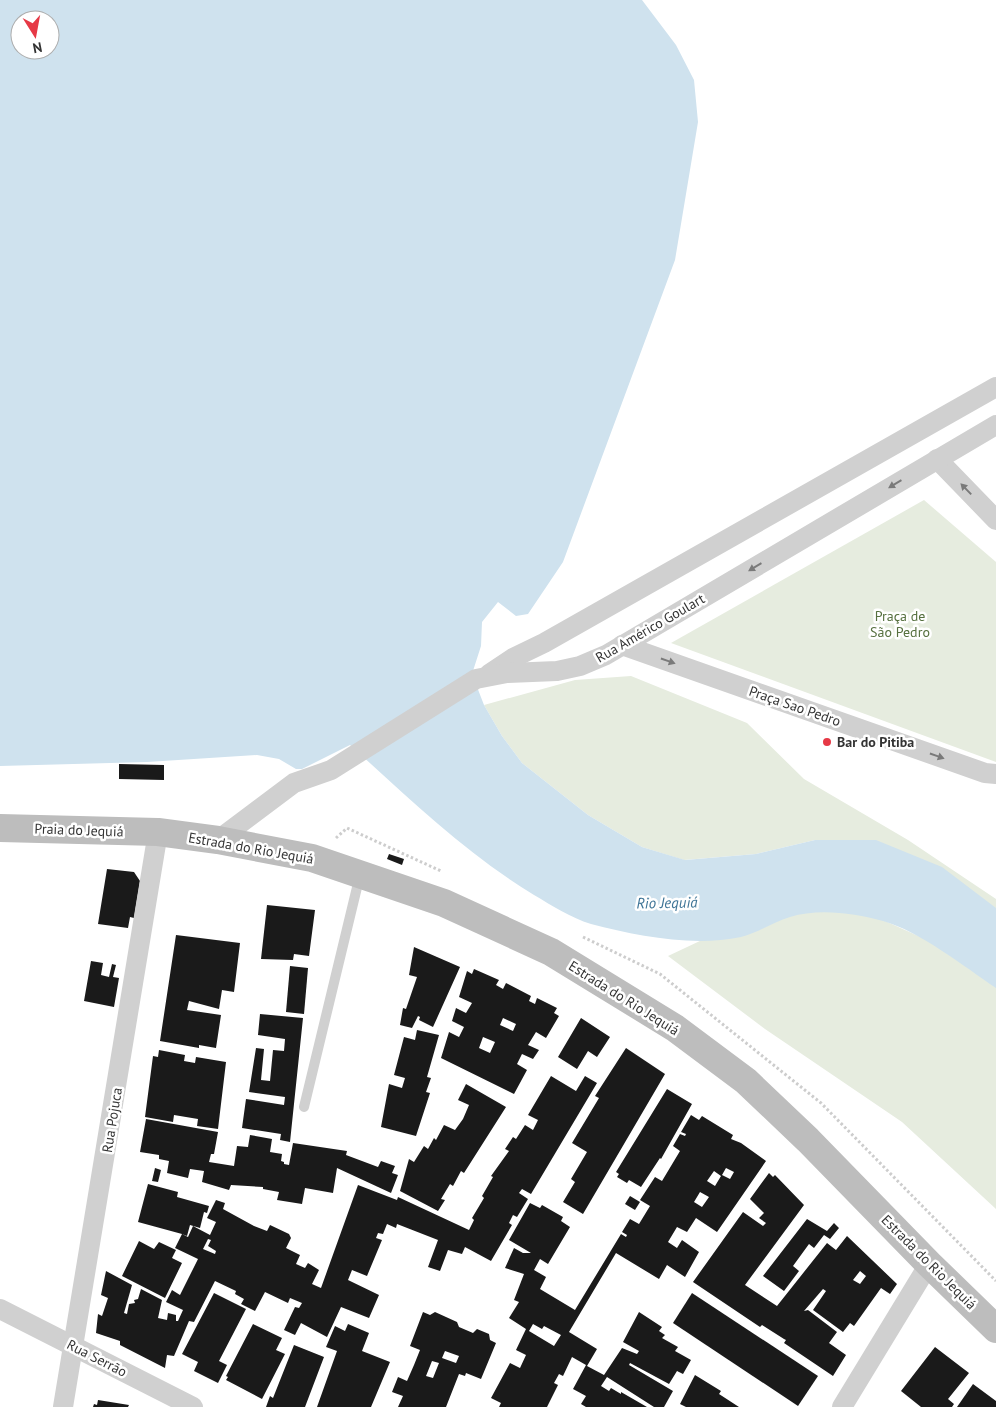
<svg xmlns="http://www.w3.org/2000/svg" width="996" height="1407" viewBox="0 0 996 1407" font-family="'PT Sans',sans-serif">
<rect width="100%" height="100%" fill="#fff"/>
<g fill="#e6ecdf">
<path d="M924,500L996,562V762L671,643Z"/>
<path d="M631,676L747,723L804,779L908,840L996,899V914L815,840L756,854L684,860L642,847L588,815L522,763L502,736L484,705L575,680Z"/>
<path d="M834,898L996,971V1209L902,1122L765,1029L668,956L736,924Z"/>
</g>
<path fill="#cfe2ee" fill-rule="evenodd" d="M0,0H642L676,45L694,80L698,122L675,260L563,562L528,614L516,616L498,602L482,622L481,646L472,674L484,705L502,736L522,763L588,815L642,847L685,860L756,854L815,840H876L942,867L996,908V988C965,967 919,931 883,921C854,913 818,908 790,917C773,922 758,933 741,937C693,947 637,936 591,924C571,918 551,905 534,895C465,853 409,798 350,745L302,769H296L279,759L257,755L147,762L0,766ZM20,20H50V50H20Z"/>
<g fill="#1a1a1a" fill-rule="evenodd">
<path d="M119,764L164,765V780L119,779Z"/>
<path d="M389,854L404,859L402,865L387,859Z"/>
<path d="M107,869L134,872L140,881L134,918L130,917L128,928L98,924Z"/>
<path d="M267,905L315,910L309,956L294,954L293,960L261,959Z"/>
<path d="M176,935L240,943L234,992L222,990L219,1009L189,1001L187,1010L221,1015L216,1048L199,1045V1048L160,1041Z"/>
<path d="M414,947L460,967L433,1027L419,1020L420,1017L418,1016L412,1028L400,1025L403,1008L406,1009L417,977L409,975Z"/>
<path d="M91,961L103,963L101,975L109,977L112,964L116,965L113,977L119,978L114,1007L84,1001Z"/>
<path d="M290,966L308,968L304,1014L286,1012Z"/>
<path d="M474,969L499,980L496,985L503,989L506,983L531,996L529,1001L535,1004L537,998L557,1008L554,1013L559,1016L546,1038L536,1032L528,1045L539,1050L533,1059L522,1054L517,1064L527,1070L514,1094L441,1058L449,1032L459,1037L464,1027L452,1021L456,1008L466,1013L472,1003L459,997L467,971L472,974ZM503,1018L516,1024L513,1031L500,1025ZM483,1037L495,1042L490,1053L479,1048Z"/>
<path d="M260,1014L303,1018L290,1142L280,1140L281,1134L242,1128L246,1099L284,1105L285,1097L249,1092L256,1048L264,1049L261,1080L270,1081L273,1050L284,1051L285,1039L258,1035Z"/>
<path d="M581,1018L610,1037L597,1057L588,1051L577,1069L558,1057Z"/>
<path d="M417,1030L439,1035L427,1077L431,1078L426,1092L430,1093L416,1136L381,1127L389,1084L402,1088L405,1078L394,1075L404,1037L415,1040Z"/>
<path d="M626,1048L665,1074L583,1214L563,1202L575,1182L571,1179L587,1152L572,1143L599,1098L595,1096Z"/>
<path d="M159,1050L185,1055L184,1061L195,1063L196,1057L226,1062L218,1129L197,1126L198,1119L174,1115L173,1122L145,1117L153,1056L158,1057Z"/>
<path d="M551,1076L576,1091L585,1076L597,1083L531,1194L522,1189L519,1193L528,1199L517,1217L513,1215L509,1223L512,1225L491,1261L465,1247L462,1254L448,1250L440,1271L428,1267L438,1240L397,1224L396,1228L387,1224L383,1234L378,1233L376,1238L382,1240L367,1276L352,1270L348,1280L379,1295L369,1318L341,1307L327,1337L301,1323L295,1335L284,1330L295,1307L299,1308L302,1303L290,1298L288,1303L265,1292L255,1311L241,1304L244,1299L235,1294L236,1291L215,1281L194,1322L189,1321L174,1356L167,1355L165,1368L120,1345V1341L96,1333L98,1314L102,1316L108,1298L101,1295L106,1271L132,1285L124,1313L127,1314L129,1304L135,1303L134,1300L138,1299L141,1289L162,1300L158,1318L167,1320L168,1313L176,1315V1321H178L183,1310L166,1302L172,1290L180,1295L198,1259L175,1248L182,1234L138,1222L148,1184L178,1192L177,1197L209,1206L207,1213L204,1212L200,1228L190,1225L187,1236L182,1234L188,1237L193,1226L210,1235L216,1222L207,1218L216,1200L225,1203L223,1209L254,1226L267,1231L270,1225L289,1234L291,1238L286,1248L300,1255L296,1264L305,1268L308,1263L319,1270L312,1284L321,1288L358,1185L397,1200L398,1197L469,1230L474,1220L472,1218L484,1198L482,1196L493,1177L491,1176L509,1151L505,1149L513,1137L516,1139L525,1125L533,1130L538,1120L528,1115ZM208,1239L211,1240L208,1246L216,1251L215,1254L203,1249Z"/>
<path d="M466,1084L506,1107L464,1173L461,1171L453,1186L450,1184L441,1199L445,1200L438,1211L400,1191L409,1159L414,1162L424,1146L428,1149L434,1138L436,1140L444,1125L455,1130L463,1119L469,1105L458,1100Z"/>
<path d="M667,1089L692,1104L661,1159L660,1158L641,1187L629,1180L627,1183L617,1177L619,1174L616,1172Z"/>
<path d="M691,1115L699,1120L702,1116L733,1135L731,1139L741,1143L766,1161L717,1232L696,1218L687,1232L677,1227L668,1242L677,1248L682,1240L699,1252L685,1277L667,1265L659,1279L616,1253L569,1332L597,1349L587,1366L604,1375L622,1348L637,1354L639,1351L623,1342L639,1312L662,1327L659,1331L665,1335L662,1338L678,1347L675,1351L691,1360L683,1374L677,1371L669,1384L630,1363L629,1365L673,1391L664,1407H654L607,1377L601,1386L609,1391L611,1388L621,1394V1392L647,1407H586L581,1404L586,1396L573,1389L586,1365L572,1357L563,1376L559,1374L554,1383L558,1385L547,1407H499L501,1403L491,1398L510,1363L520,1368L526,1355L516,1350L526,1329L509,1318L519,1302L514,1300L524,1274L505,1268L514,1248L523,1253H531L509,1240L530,1203L540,1208L542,1205L563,1217L561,1221L570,1227L548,1264L540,1259L534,1270L546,1277L540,1289L575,1310L621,1234L626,1237L627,1235L622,1232L630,1219L639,1224L650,1206L640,1200L655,1177L662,1181L680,1151L673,1146L680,1134L685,1136L686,1134L681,1132ZM726,1168L734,1172L730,1179L722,1175ZM714,1171L721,1176L715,1186L707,1181ZM700,1192L709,1197L702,1207L694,1202ZM533,1324L542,1329L544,1326L561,1335L554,1346L529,1331Z"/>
<path d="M146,1119L218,1132L214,1154H211L209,1162L234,1166L237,1146L248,1147L250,1135L272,1139L270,1152L282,1154L281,1161L284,1162V1164L289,1165L293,1143L347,1151L346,1155L378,1167L381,1161L395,1166L392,1173L398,1175L391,1193L337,1168L333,1193L305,1188L302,1204L277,1200L279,1192L263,1189V1187L231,1185L229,1190L202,1182L204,1171L190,1169L188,1178L167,1173L169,1161L159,1159V1155L140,1152Z"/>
<path d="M155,1168L161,1170L158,1182L152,1181Z"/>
<path d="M769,1173L773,1177L775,1175L804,1205L745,1285L777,1306L827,1243L836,1250L847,1236L897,1284L890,1294L881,1288L854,1326L850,1323L843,1332L813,1310L826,1291L823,1289L804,1311L808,1310L837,1332L829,1343L846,1355L833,1376L784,1343L786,1340L784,1339L762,1325L760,1327L693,1282L743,1212L763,1226L766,1223L759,1218L764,1213L750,1199ZM860,1271L866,1276L860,1284L853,1280Z"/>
<path d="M630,1196L640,1202L635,1210L625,1204Z"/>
<path d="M807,1219L827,1231L834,1223L839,1228L830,1239L824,1235L814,1248L809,1244L793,1266L799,1271L784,1291L763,1276Z"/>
<path d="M139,1241L154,1249L159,1242L176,1250L172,1258L182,1263L165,1298L122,1276Z"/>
<path d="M214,1293L246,1309L219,1361L227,1365L218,1383L194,1371L198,1362L182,1354Z"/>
<path d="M692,1293L818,1376L798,1406L673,1323Z"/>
<path d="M423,1312L430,1315L435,1312L457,1322L459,1327L473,1333L477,1329L489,1334L490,1340L496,1343L481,1379L466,1373L465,1376L459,1374L446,1407H398L403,1396L392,1392L398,1377L407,1381L414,1365L420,1350L410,1346ZM445,1351L459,1356L456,1363L442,1358ZM432,1361L439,1363L433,1378L426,1376Z"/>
<path d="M253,1324L282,1338L276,1350L285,1354L262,1399L226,1380L228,1377L226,1376Z"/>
<path d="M348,1324L369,1333L362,1351L390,1362L371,1407H317L337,1351L326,1347L335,1326L345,1331Z"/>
<path d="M294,1345L324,1357L305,1407H266L270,1396L273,1398Z"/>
<path d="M935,1347L969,1373L948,1399L954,1404L952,1407H921L901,1391Z"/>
<path d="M695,1375L721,1391L719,1394L739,1407H686L680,1404Z"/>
<path d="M973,1384L996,1401V1407H957Z"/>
<path d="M98,1400L129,1405L128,1407H93L94,1404L97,1405Z"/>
</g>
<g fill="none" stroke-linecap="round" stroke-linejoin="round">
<g stroke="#cdcdcd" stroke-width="3" stroke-dasharray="2.5 2.5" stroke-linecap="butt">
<path d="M336,838L347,828L441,871"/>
<path d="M583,937L660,974L821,1103L996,1281"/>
</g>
<path stroke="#d0d0d0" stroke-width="10" d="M304,1107L360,875"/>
<g stroke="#d0d0d0" stroke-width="20">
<path d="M937,459L996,520"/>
<path d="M622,645L985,773L996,774"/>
<path d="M489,674L513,658L544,643L996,387"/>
<path d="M218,840L294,783L331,770L476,679L507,673L557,671L580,666L606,655L996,425"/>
<path d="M0,1309L193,1407"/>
<path d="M63,1407L158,832"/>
<path d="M842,1407L929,1264"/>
</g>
<path stroke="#bdbdbd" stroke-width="28" d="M0,828L158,832L218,840L312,858L444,903L551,952L675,1028L746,1081L808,1140L929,1264L996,1329"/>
</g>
<defs><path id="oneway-solid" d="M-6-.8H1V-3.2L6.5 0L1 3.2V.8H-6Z" transform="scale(1.25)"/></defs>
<g fill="#7a7a7a">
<use href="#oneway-solid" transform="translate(895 484) rotate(149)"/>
<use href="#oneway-solid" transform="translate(966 489) rotate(-134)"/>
<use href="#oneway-solid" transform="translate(755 567) rotate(149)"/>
<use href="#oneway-solid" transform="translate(668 661) rotate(19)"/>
<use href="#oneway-solid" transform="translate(937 756) rotate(19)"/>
</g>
<circle fill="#e63946" stroke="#fff" stroke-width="2" cx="827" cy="742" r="5"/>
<g text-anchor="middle" stroke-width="5" stroke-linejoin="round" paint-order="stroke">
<g font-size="14" fill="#56703f" stroke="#fff">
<text x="900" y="621">Praça de<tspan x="900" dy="16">São Pedro</tspan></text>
</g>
<g font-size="14" fill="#333" stroke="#fff">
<text transform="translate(650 628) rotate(-30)" y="5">Rua Américo Goulart</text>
<text transform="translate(795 706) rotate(19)" y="5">Praça Sao Pedro</text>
<text transform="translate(79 830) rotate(2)" y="5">Praia do Jequiá</text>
<text transform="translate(251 848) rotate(10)" y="5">Estrada do Rio Jequiá</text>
<text transform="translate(624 998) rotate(32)" y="5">Estrada do Rio Jequiá</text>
<text transform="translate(112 1120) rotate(-81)" y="5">Rua Pojuca</text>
<text transform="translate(929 1262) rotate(45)" y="5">Estrada do Rio Jequiá</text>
<text transform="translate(97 1358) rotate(27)" y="5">Rua Serrão</text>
</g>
<g font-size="14" font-weight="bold" fill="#333" stroke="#fff" text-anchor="start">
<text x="837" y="747">Bar do Pitiba</text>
</g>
<g font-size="15" font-style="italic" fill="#3f7597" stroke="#fff">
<text transform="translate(667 903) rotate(-1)" y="5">Rio Jequiá</text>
</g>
</g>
<g transform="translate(35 35) rotate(169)"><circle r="24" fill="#ffffff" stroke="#adadad"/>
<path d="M0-4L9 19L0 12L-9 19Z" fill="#e63946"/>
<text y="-8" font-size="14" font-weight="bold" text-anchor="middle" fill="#333333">N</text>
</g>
</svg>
